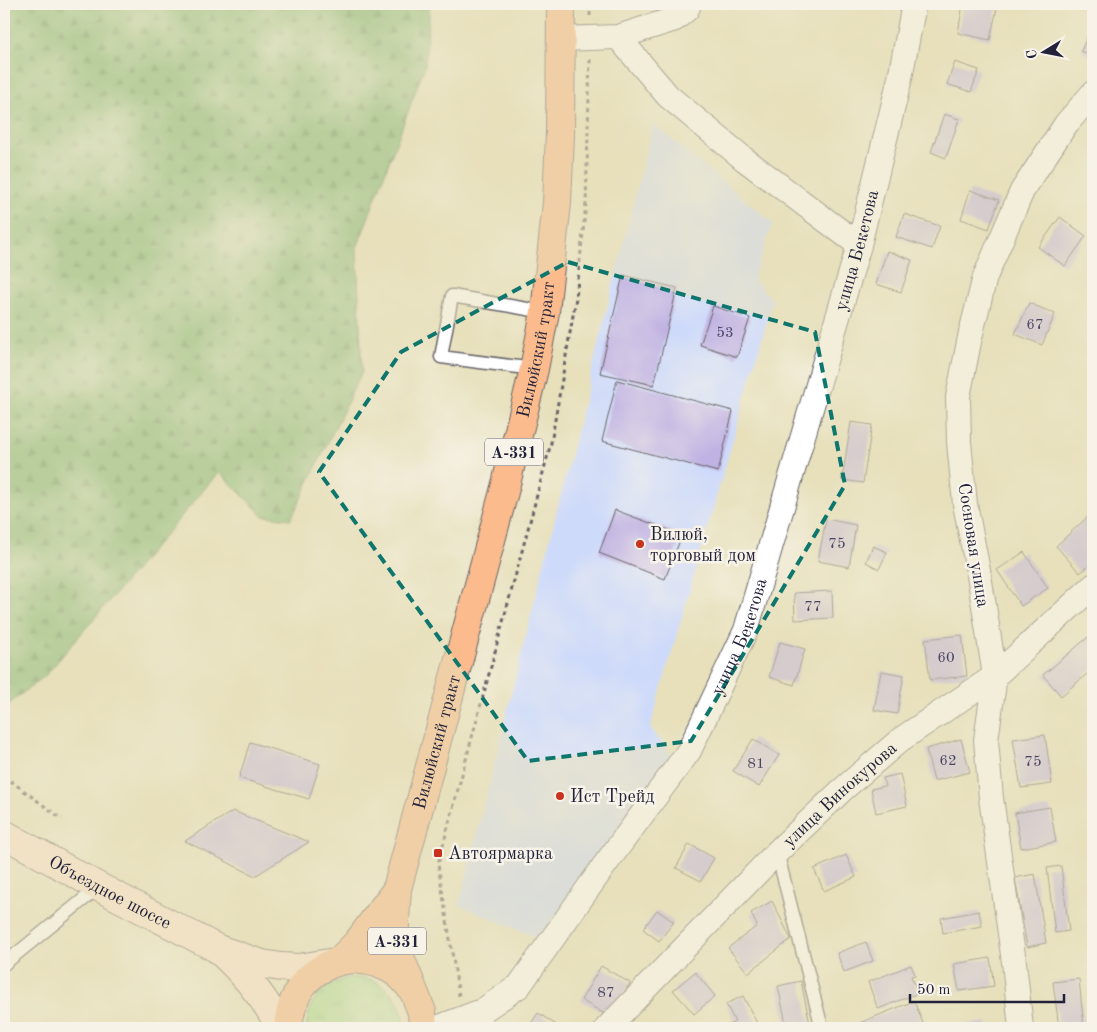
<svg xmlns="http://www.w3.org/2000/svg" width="1097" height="1032" viewBox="0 0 1097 1032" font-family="'Old Standard TT',serif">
<defs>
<pattern id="grass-tufts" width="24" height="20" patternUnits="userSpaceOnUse" patternTransform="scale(1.25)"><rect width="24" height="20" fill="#a1d889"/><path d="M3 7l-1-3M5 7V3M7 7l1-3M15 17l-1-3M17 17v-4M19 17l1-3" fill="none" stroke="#8ab977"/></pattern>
<pattern id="forest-firs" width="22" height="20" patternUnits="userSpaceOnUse" patternTransform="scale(1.25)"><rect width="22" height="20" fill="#80b875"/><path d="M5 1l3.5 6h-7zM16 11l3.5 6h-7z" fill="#689561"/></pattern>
</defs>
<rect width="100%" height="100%" fill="#f7f3e8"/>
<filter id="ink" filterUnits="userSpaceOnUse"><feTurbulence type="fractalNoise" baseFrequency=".02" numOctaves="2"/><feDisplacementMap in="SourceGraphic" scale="10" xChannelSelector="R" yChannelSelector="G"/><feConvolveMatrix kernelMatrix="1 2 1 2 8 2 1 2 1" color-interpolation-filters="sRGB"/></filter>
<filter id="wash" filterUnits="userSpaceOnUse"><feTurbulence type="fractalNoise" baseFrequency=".0096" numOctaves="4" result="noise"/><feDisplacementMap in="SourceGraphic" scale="20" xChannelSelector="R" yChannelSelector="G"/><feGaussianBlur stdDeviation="1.12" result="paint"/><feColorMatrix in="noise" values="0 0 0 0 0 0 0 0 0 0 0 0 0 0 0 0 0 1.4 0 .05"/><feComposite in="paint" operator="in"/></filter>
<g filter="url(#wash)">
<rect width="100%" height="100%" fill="#e7e0bb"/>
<path fill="#cedafa" d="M653,124L773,223L753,279L773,300L650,728L676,760L538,938L459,905Z"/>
<path fill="url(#grass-tufts)" stroke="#627d62" d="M348,978C353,978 359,977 365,978C387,982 406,1005 404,1028H307C306,1010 316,991 333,983C338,981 343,979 348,978Z"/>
<path fill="url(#forest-firs)" stroke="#516d58" d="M4,4H430L425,66L357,248L362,372L291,519L263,516L219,472L46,675L4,708Z"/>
<g id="blocks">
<g fill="#c0b2e3">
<path d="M963,4H979L997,8L990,40L958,33Z"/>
<path d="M1093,23V57L1081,51Z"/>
<path d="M955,62L979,70L971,92L947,84Z"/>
<path d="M944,114L959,119L946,158L931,152Z"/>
<path d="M970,190L999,200L989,229L961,219Z"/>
<path d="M904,214L940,226L932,249L896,237Z"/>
<path d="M1060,217L1086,236L1065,266L1038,247Z"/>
<path d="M887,251L912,260L901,292L876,284Z"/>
<path d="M623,275L677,288L654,385L600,373Z"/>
<path d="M1029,303L1055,314L1042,345L1015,334Z"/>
<path d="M713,306L750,318L737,357L700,345Z"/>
<path d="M617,380L733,411L718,472L602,441Z"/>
<path d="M851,422L872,425L863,483L842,480Z"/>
<path d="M615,510L682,535L665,579L599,553Z"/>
<path d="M1093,512V562L1080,573L1056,546Z"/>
<path d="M826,519L856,525L849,567L818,561Z"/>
<path d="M873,546L887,552L879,569L866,562Z"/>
<path d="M1024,552L1048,588L1021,606L997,570Z"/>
<path d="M832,591L833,618L795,620L794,593Z"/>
<path d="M1093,633V669L1061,696L1043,675Z"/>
<path d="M962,635L967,676L930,680L925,639Z"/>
<path d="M780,642L805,649L794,685L769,677Z"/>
<path d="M881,671L904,675L897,714L874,710Z"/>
<path d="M1045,735L1052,784L1021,788L1013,739Z"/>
<path d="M753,739L779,755L759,787L733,771Z"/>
<path d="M961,739L970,772L934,781L926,749Z"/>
<path d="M250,742L320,764L309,799L239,778Z"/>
<path d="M900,774L907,806L876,813L871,789L885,786L883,778Z"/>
<path d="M1050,807L1056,842L1021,848L1015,813Z"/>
<path d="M233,811L309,842L255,876L185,841Z"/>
<path d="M689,844L714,858L701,881L676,868Z"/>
<path d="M846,855L856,877L824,891L814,869Z"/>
<path d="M1061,866L1069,931L1055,933L1047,868Z"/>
<path d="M1035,874L1046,943L1027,947L1015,878Z"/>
<path d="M772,901L791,939L748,973L728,948L757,926L751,913Z"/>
<path d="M657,910L674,922L659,941L643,929Z"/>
<path d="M979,911L982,926L943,933L941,918Z"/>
<path d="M866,942L873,961L844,972L837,953Z"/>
<path d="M990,958L994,986L959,991L954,964Z"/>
<path d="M911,965L915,975L911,976L918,993L878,1009L868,982Z"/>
<path d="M601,966L630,983L610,1017L581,1000Z"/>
<path d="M695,972L715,996L694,1014L673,990Z"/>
<path d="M1079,979L1084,1028H1059L1053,982Z"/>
<path d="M801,981L810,1024L793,1028H787L778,986Z"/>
<path d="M743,996L758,1025L752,1028H722L735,1022L726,1004Z"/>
<path d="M914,1001L925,1028H847Z"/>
<path d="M538,1013L558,1026L557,1028H528Z"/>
<path d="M987,1022L988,1028H957V1025Z"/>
</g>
</g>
</g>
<g filter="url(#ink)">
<use href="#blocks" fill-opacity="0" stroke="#676468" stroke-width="1"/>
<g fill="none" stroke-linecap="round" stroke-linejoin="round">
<defs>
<g id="lane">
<path d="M534,369L441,357L452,296L545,312"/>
<path d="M777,852L822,1028"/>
<path d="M4,964L99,887"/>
</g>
<g id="street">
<path d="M618,37L668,96L744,159L859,245"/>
<path d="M561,39L618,37L675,19L687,9L689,4"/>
<path id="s1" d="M437,1028L482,1011L519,986L604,866L689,751L746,630L859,245L900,78L914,4"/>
<path id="s2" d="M607,1028L777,852L842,790L900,740L995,676L1093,586"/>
<path d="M1021,1028L1014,962L991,798L986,740L995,676L980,581L965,504L959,442L958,397L970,337L985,277L1022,191L1066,124L1093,93"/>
</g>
<g id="secondary">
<path id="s3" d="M4,834L99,887L218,949L262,964L281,967L299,968L335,962"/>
<path d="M221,952C245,974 265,999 281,1028"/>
</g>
<g id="primary">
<path d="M339,961L358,942L397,889"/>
<path d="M288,1028C289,1016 291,1006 297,994C308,972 337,956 362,960C375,961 387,966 398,974C403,978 407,983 411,988"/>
<path id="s4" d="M423,1028L422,1012L400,957L395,934V920L397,889L505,488L534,369L545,312L557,203L560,134L561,4"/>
</g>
</defs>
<use href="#lane" stroke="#676468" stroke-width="15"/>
<use href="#street" stroke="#676468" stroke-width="26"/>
<use href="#secondary" stroke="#676468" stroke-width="30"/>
<use href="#primary" stroke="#676468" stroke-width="30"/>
<g stroke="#676468" stroke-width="3" stroke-dasharray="4 4" stroke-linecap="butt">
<path d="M590,4V18"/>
<path d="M4,776L62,819"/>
<path d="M459,996L438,864L551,443L576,298L586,204L590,59"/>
</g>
<use href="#lane" stroke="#fff" stroke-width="12"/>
<use href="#street" stroke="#fff" stroke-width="24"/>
<use href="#secondary" stroke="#fde4d1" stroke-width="28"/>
<use href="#primary" stroke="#fbbb8d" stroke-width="28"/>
</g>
</g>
<path d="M0 0H1097V1032H0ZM568,262L815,332L845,485L691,741L528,761L319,472L401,352Z" fill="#e7e0bb" fill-opacity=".55" fill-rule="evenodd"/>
<path fill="none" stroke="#0f766e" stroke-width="4" stroke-dasharray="10 6" stroke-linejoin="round" d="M568,262L815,332L845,485L691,741L528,761L319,472L401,352Z"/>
<g fill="#c8321e" stroke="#f7f3e8" stroke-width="2">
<circle cx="640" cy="544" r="5"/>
<circle cx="560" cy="796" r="5"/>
<rect x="433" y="848" width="10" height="10" rx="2.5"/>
</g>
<g text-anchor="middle" stroke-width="5" stroke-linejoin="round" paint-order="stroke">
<g font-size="15" fill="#4a4665">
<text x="1035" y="329">67</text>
<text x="725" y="337">53</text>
<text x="837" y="548">75</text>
<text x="813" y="611">77</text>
<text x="946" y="662">60</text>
<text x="948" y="765">62</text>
<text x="1033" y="766">75</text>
<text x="756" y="768">81</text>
<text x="606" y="997">87</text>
</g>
<g fill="#f7f3e8" stroke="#62616f" stroke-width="1">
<rect x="485" y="438.5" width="58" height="27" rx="4"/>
<rect x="368" y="927.5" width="58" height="27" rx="4"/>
</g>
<g font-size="16" font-weight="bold" fill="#22223b">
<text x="514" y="458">А-331</text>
<text x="397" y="947">А-331</text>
</g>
<g font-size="18" fill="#22223b" stroke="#f7f3e8">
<text dy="6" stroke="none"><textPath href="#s1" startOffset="912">улица Бекетова</textPath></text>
<text dy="6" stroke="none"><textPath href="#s4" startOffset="701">Вилюйский тракт</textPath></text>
<text transform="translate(974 545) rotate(81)" y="6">Сосновая улица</text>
<text dy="6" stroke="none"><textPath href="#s1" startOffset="508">улица Бекетова</textPath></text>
<text dy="6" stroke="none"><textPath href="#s4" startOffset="296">Вилюйский тракт</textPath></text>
<text dy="6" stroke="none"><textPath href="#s2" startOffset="330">улица Винокурова</textPath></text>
<text dy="6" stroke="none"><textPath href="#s3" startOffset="121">Объездное шоссе</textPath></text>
</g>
<g font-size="18" fill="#22223b" stroke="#f7f3e8" text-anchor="start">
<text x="650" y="540">Вилюй,<tspan x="650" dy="21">торговый дом</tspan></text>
<text x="570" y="802">Ист Трейд</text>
<text x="448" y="859">Автоярмарка</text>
</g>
</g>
<rect width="1097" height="1032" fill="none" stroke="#f7f3e8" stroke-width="20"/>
<g transform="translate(1044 52) rotate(260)" stroke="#f7f3e8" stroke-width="4" paint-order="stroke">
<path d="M0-4L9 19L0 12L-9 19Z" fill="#22223b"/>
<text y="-8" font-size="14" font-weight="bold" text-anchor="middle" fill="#22223b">С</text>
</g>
<path d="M910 994v8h154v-8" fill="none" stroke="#22223b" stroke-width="2.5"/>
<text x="917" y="994" font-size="15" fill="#22223b" stroke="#f7f3e8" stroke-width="4" paint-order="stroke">50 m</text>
</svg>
